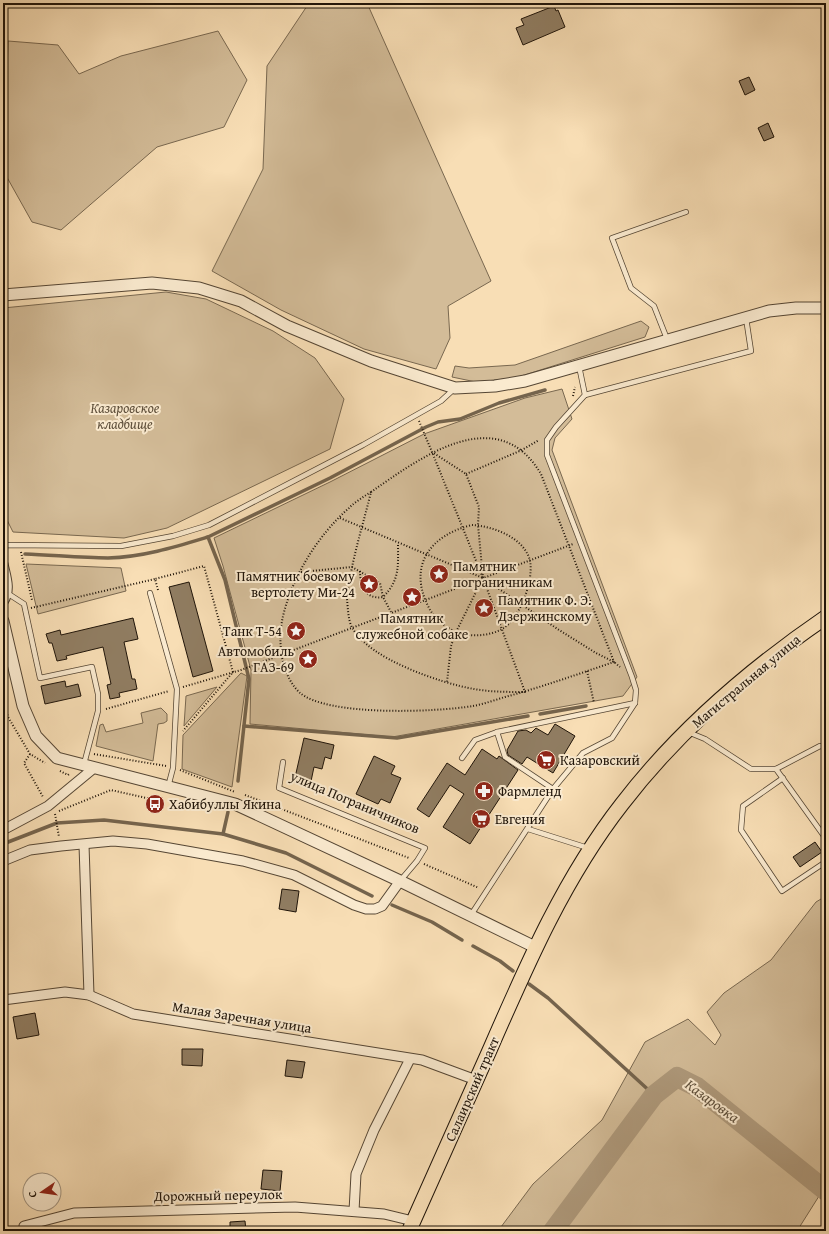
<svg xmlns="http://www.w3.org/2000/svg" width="829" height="1234" viewBox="0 0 829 1234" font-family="'Gentium Book Plus',serif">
<rect width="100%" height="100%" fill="#f8deb5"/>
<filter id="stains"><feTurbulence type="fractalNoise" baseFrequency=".005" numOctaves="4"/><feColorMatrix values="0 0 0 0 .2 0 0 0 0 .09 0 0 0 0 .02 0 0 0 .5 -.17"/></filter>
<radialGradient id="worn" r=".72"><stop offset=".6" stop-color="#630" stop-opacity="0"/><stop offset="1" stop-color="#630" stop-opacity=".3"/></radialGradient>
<g fill="#d3bc98" stroke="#796850">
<path d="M321,3H367L491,281L448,306L450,338L436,369L364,349L281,310L212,271L263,169L267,66L307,6Z"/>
<path d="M218,31L247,80L224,127L157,147L61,230L32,222L4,172L8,41L58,45L79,74L121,56Z"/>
<path d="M166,292L206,299L273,331L315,358L344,399L330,449L167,528L124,538L13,532L3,512V308Z"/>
<path d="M641,321L649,327L645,337L515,378L476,382L452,377L455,366L469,368L515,365Z"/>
<path d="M562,389L572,419L555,438L552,450L637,677L623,696L392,737L250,724L251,670L223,566L214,538L330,482L424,434L525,398Z"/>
<path d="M26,564L121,568L126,591L38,614Z"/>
<path d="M241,673L247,676L232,787L182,769L183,735Z"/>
<path d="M217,687L184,726L186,696Z"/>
<path d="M161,708L167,714V721L164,723L158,724L153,761L96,746L100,725L103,724L106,732L143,723L141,713Z"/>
<path d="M826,896V1185L797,1231H498L533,1184L602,1120L645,1042L688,1019L715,1045L721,1035L707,1012L724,993L771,960L816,902Z"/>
</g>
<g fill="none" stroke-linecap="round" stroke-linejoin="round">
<g stroke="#75644d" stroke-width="3.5">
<path d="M25,554C53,555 81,558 108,558C143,557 175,547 208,537"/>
<path d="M540,714L586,706"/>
<path d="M244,726L397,738L528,716"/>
<path d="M238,781L249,679L225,580L208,537L330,478L426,427L438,422L460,419L499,403L545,390"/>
<path d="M223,834L228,812"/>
<path d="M3,844L57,823L104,820L223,834L286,853L372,896"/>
<path d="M392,905L432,922L462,940"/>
<path d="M473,946L500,961L513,971"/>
<path d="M529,984L548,998L654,1095"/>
</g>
<path stroke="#ae997b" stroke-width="20" d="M553,1231L654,1095L677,1077L697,1087L826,1191"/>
</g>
<g fill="#907d62" stroke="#1f1409">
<path d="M554,6L556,11L558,10L565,27L523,45L516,28L524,25L521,19Z"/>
<path d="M749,77L755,90L745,95L739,81Z"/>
<path d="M768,123L774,137L764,141L758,128Z"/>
<path d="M189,582L213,671L193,677L169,587Z"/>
<path d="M133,618L138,639L124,642L132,679H135L137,689L119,693L120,697L110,699L107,685L111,684L103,647L66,656L67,659L57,661L52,643H49L46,634L60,630L61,635Z"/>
<path d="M65,681L66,687L78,684L81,696L45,704L41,686Z"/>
<path d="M555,724L575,736L553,773L527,757L522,764L508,755L507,750L518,731L526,730L531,733L536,728L548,735Z"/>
<path d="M304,738L334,745L331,759L325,757L322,769L314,767L310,786L294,782Z"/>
<path d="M482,749L497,759L499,756L518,770L470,844L443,827L464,794L450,785L429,817L417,809L447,763L465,775Z"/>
<path d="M374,756L395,766L391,774L401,778L390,803L381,799L378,804L356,794Z"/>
<path d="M815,842L822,852L800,867L793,857Z"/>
<path d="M282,889L299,891L296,912L279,909Z"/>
<path d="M35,1013L39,1035L17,1039L13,1017Z"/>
<path d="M182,1049H203L202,1066L182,1065Z"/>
<path d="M287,1060L305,1062L302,1078L285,1076Z"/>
<path d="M263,1170L282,1171L280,1191L261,1189Z"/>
<path d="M245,1221L246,1231H230V1222Z"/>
</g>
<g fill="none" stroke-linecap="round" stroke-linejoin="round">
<defs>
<g id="service">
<path d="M667,339L654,306L631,288L612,238L686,212"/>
<path d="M585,395L751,351L746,318"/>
<path d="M3,547L6,545L121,546L173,536L209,525L363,445L441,401L454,389"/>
<path d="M7,593L24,604L40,678L92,667L98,694V711L84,764"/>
<path d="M150,593L177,689L173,768L168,787"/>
<path d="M497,732L505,757L553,789"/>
<path d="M688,732L705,739L751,769H776L820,746L826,747"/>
<path d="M462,758L475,740L497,732L635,703"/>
<path d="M283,762L279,788L425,848L417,861L400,881"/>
<path d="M776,769L824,836L826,841"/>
<path d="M783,778L743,806L741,830L782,891L824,863L826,857"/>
<path d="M528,829L588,848"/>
<path d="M471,915L553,789L583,753L612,738L635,703L636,690L632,677L547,455V440L556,427L585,395L579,366"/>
</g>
<g id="minor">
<path d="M3,564C6,577 11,590 3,602"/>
<path d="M3,830L48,806L94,768"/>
<path d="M84,845L89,995"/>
<path d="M3,861L30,850L61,846L113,841L147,844L243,861L294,875L354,905L366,909H375L382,906L400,881"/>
<path d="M3,1000L65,992L89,995L133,1014L422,1060L476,1080"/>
<path d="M354,1211L356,1174L374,1130L410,1059"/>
<path d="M24,1226L74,1213L295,1207L384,1214L413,1221"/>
</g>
<g id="tertiary">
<path d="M3,295L152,283L199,288L241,301L287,326L371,361L455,388L495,386L525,381L769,311L796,308H826"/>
<path d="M3,621L23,706L36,736L57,758L235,804L400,881L535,947"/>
</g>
<path id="primary" d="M409,1231C436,1170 464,1109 491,1047C528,962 565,877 622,804C678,731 750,669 826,617"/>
</defs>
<use href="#service" stroke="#554634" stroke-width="6"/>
<use href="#minor" stroke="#554634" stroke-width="11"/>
<use href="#tertiary" stroke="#554634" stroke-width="13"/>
<use href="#primary" stroke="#1f1409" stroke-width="16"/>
<g stroke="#1f1409" stroke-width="2" stroke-dasharray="1 2" stroke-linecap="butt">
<path d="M573,396L575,387"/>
<path d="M419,421L432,452L466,474L479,507L478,525L483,578L456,632L451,646L447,682"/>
<path d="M466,474L522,450L539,440"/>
<path d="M371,492C363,497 355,502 349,508C317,536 290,580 282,621C278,644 281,674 299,692C326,717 437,712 473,706C484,704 495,700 505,697C542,687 578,674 614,662L541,474C497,400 420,458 371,492C364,521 355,549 350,578C349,585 347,593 347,599C348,608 348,622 353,629C370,659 440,683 474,689C491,692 508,692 525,692L483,578L432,452"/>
<path d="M340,518L483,578L559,630L596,653L614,662L620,667"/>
<path d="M472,525C493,526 525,538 530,561C534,580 520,619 502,629C490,636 471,637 458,633C446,628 435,619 429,608C407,566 430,535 472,525Z"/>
<path d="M21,552L32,600"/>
<path d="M360,571C360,586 366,600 383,597C400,580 398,566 398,544"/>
<path d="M301,572L352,567L380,583L383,597L391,612"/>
<path d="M158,590L155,579L204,566L233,672L183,731"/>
<path d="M31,608L155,579"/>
<path d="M587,671L594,703"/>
<path d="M183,687L241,670L573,544"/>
<path d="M3,697L8,717L30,754L45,763"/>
<path d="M106,709L169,691"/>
<path d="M30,754L24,763L43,797"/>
<path d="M94,754L166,766"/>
<path d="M180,770L235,792"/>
<path d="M60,771L68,775L69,774"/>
<path d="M245,795L409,858"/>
<path d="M59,811L111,790L164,802"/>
<path d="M55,814L59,837"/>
<path d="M424,864L479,888"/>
</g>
<use href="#service" stroke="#faeacf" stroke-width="4.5"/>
<use href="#minor" stroke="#faeacf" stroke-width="9"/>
<use href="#tertiary" stroke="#faeacf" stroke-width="11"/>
<use href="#primary" stroke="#f8deb5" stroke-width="14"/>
</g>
<defs>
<symbol id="sight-disc" viewBox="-11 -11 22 22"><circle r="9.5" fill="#8f2418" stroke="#faeacf"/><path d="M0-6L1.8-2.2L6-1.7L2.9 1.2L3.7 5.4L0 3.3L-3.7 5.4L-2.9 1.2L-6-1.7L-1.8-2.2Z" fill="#fff"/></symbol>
<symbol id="supermarket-disc" viewBox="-11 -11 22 22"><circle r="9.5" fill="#8f2418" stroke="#faeacf"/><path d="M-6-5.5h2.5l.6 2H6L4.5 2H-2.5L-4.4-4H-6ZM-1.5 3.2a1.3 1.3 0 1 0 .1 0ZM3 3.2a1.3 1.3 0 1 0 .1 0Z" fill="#fff"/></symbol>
<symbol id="pharmacy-disc" viewBox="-11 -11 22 22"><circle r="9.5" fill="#8f2418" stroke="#faeacf"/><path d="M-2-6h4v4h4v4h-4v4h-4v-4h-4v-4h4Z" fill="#fff"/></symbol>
<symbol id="bus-disc" viewBox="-11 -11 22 22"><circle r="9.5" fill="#8f2418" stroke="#faeacf"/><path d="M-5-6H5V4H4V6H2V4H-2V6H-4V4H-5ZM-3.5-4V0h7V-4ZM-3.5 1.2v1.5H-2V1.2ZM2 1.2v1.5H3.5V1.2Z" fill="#fff"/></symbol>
</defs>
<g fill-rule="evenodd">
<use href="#sight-disc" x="428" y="563" width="22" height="22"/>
<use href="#sight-disc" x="358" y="573" width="22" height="22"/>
<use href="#sight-disc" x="401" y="586" width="22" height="22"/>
<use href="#sight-disc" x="473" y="597" width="22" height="22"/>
<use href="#sight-disc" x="285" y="620" width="22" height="22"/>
<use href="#sight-disc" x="297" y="648" width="22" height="22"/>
<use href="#supermarket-disc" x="535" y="749" width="22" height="22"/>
<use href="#pharmacy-disc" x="473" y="780" width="22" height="22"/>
<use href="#bus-disc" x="144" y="793" width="22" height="22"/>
<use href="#supermarket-disc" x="470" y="808" width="22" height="22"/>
</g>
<g text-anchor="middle" stroke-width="4" stroke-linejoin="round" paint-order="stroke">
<g font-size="14" font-style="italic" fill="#5e4f3b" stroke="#faeacf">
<text x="125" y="413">Казаровское<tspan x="125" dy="16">кладбище</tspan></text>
</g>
<g font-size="14" fill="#1f1409" stroke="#faeacf" text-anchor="start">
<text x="453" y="571">Памятник<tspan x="453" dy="16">пограничникам</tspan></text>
<text x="355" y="581" text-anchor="end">Памятник боевому<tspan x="355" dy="16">вертолету Ми-24</tspan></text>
<text x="498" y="605">Памятник Ф. Э.<tspan x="498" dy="16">Дзержинскому</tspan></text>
<text x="412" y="623" text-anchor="middle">Памятник<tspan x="412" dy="16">служебной собаке</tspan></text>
<text x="282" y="636" text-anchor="end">Танк Т-54</text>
<text x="294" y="656" text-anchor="end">Автомобиль<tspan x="294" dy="16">ГАЗ-69</tspan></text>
<text x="560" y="765">Казаровский</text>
<text x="498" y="796">Фармленд</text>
<text x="169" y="809">Хабибуллы Якина</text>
<text x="495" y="824">Евгения</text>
</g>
<g font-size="14" fill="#1f1409" stroke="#faeacf">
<text transform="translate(746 681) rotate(-40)" y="5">Магистральная улица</text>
<text transform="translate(355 802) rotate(23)" y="5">улица Пограничников</text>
<text transform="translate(242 1017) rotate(9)" y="5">Малая Заречная улица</text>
<text transform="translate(472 1089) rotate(-66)" y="5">Салаирский тракт</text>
<text transform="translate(218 1195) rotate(-1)" y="5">Дорожный переулок</text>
</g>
<g font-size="15" font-style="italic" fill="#5f503c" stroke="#faeacf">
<text transform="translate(712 1101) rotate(36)" y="5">Казаровка</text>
</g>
</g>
<rect width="829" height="1234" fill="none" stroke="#f8deb5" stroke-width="16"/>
<rect x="4" y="4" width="821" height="1226" fill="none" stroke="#1f1409" stroke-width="2"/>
<rect x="8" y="8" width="813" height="1218" fill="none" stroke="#1f1409"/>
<g transform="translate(42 1192) rotate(257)"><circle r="19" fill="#faeacf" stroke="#a29480"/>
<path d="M0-3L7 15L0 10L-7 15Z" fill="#8f2418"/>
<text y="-6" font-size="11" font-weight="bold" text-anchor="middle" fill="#1f1409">С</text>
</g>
<rect width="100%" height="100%" filter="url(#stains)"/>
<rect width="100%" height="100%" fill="url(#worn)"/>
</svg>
